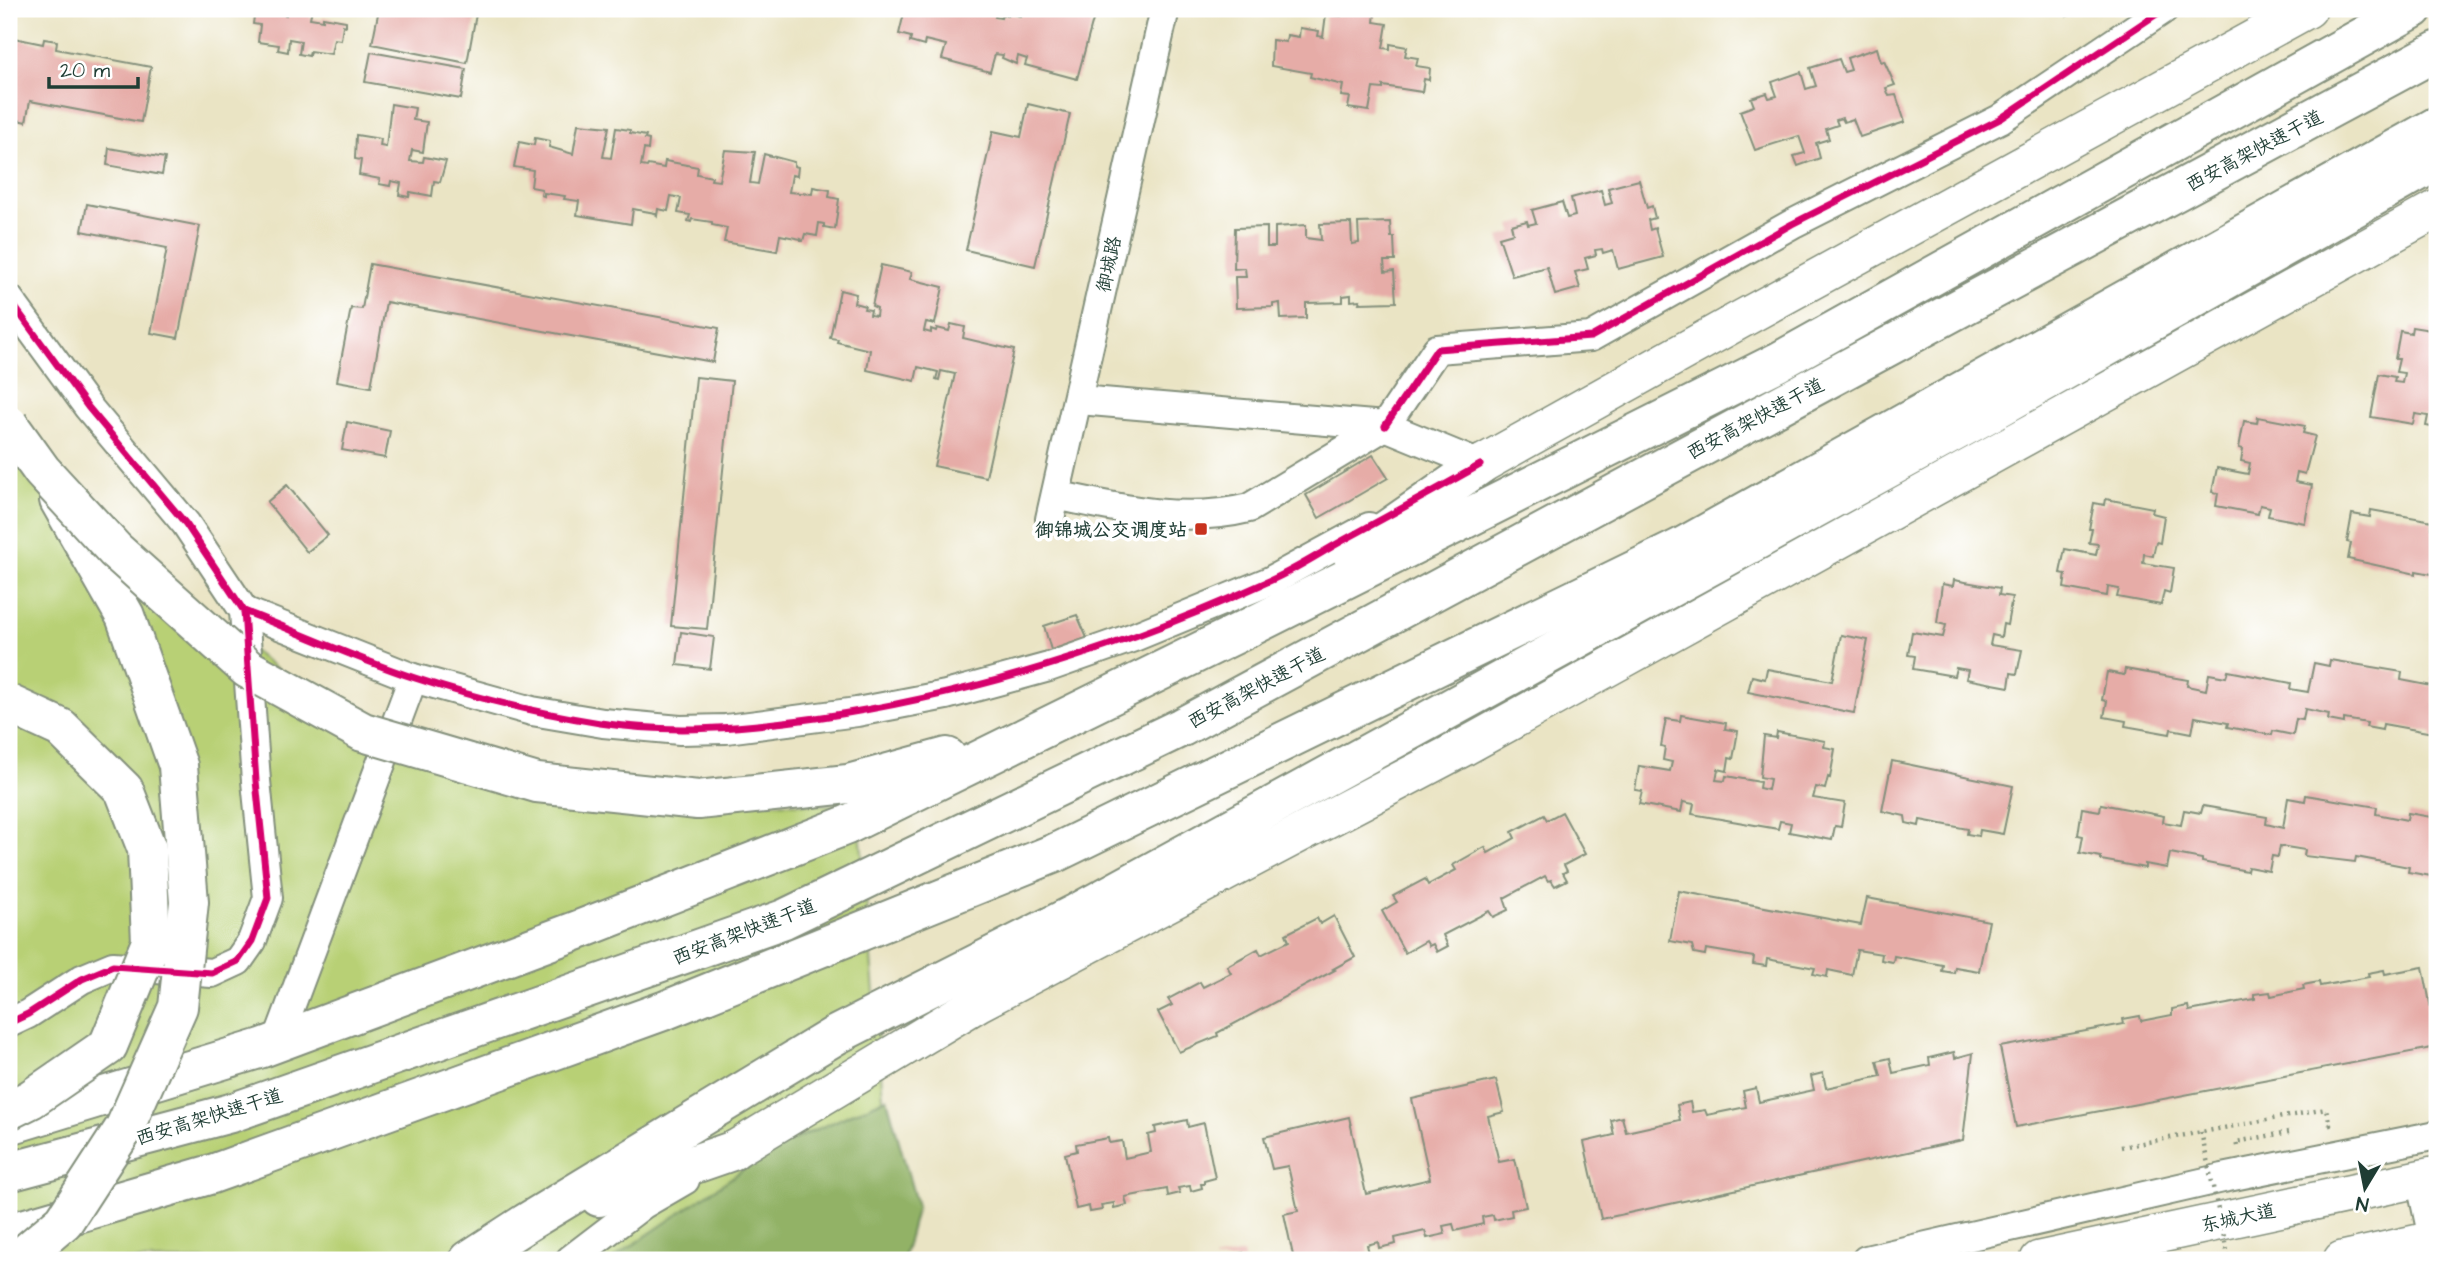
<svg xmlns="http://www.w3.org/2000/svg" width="2446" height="1269" viewBox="0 0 2446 1269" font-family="'Architects Daughter','LXGW WenKai TC',sans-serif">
<rect width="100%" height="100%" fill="#fff"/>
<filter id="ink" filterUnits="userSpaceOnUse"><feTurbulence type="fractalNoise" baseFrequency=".0143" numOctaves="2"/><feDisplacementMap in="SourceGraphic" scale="14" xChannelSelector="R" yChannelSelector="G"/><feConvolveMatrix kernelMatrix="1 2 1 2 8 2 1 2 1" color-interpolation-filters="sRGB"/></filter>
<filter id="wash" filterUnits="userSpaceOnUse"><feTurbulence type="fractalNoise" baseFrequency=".00686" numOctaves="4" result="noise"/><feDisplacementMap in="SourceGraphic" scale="28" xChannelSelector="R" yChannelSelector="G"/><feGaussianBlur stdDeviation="1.57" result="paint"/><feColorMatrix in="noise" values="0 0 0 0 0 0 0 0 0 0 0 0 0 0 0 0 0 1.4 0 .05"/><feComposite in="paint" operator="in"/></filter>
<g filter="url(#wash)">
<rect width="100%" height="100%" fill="#eae4c4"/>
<path fill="#b8d075" stroke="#6c8654" stroke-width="2" d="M9,452L115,550L363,732L698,800L858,806L897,1260H9Z"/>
<path fill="#92b266" stroke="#58784d" stroke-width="2" d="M887,1098L917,1206L903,1260H611L775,1148Z"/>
<g id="blocks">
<g fill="#e6aca7">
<path d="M255,9H278V13L286,15L287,9H312L310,18L323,20V17L346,21V26L343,25L341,40L334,39L331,54L310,51L309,56L299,54L301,41L289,39L288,52L278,50L279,45L258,42L260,25L253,24Z"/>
<path d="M379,9H477L467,63L372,44Z"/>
<path d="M905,9H1004L1003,12L997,10L995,17L1001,18L1002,14L1008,16L1009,13L1020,16L1022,9L1039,11L1040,9H1096L1077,79L1025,65L1027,59L1018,56L1016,64L1002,58L1003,55L995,54L990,72L942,59L946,45L925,40L924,46L910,42L911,37L899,34Z"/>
<path d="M1342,9L1375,13L1374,22L1387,24L1383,48L1390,49V44L1407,47L1405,56L1418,58L1416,66L1430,68L1429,80L1424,79L1422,92L1383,86V89L1373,88L1369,111L1348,108L1350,97L1341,96L1343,85L1310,77L1311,73L1271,66L1272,40L1286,42L1287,35L1299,37L1300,28L1319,31L1318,36L1323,37L1326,14L1341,16Z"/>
<path d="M2065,9H2088L2067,16Z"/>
<path d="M9,37L43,44L44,39L57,41L56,49L151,67L141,122L30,101L26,122L9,118Z"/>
<path d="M1877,48L1881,62L1884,61L1895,85L1886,88L1889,96L1896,95L1905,122L1860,137L1853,119L1844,122L1842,118L1836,120L1838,125L1826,129L1829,139L1816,143L1820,158L1798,166L1794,156L1805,153L1799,136L1755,150L1740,111L1754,106L1751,98L1767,93L1769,98L1777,96L1772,82L1801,72L1806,89L1816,86L1810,68L1839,59L1844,72L1851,70L1847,58Z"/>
<path d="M371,52L466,69L461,99L365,82Z"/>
<path d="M391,104L415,108L413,120L427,122L423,152L412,150L410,161L423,162L424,157L446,161L440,182L434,181L432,196L410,192L409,197L399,195L401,183L391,181L390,186L379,184L380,179L359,175L361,160L355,159L356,135L381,139L380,146L386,147Z"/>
<path d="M1028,104L1070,114L1035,266L966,250L993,131L1021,137Z"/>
<path d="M578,124L609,127L603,157L611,158L616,128L630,130V133L646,136L645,139L649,140L648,150L644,149L641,166L647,167L648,165L664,168L665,161L698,167L697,174L712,177L711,180L719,181L725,150L755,152L750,183L758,184L764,154L794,162V166L798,167L797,176L792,175L789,192L812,194L813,187L830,190L829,197L839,199L835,229L824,227V224L819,223L817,236L805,234L803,241H801V239L780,235L777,251L724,242L727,228L712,225V222L692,219L691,222L688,221L690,215L678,213L681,198L671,196L668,211L658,209L657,216L655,213L633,209L631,224L577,215L579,201L564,199L565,196L544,193V196L541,195L542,189L531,187L533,170L514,167L519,142L534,145L535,138L550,141L549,147L573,154Z"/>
<path d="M109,148L165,158L162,175L107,165Z"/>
<path d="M1639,180L1647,208L1652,206L1655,218L1648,220L1650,230L1655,228L1663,257L1618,269L1613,250L1603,253L1602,249L1595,250L1596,255L1585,258L1588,269L1575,272L1580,288L1555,295L1547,267L1512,276L1499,237L1513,233L1511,225L1527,221L1528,225L1536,223L1532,210L1562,202L1567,218L1575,216L1571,198L1601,190L1605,205L1612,203L1608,188Z"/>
<path d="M87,204L200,226L178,338L151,333L167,248L82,231Z"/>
<path d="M1390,222L1391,237H1394L1395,261H1384L1385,272L1394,271L1396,302L1359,303L1360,300L1351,301V295L1343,296V302L1306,303V318L1281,319L1280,303L1273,304V307L1236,308L1235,277H1246L1245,268L1234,269L1235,228L1267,227V247H1275V227L1306,225V238L1321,240L1320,224L1351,223L1352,244L1359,243L1358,223Z"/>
<path d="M370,264L719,328L713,362L386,302L371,387L337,381L351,308L362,309Z"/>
<path d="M881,265L912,272L910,279L943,287L935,324L926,322L924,331L931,333V329L936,331L937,328L949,331L951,324L965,327L963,338L1014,350L986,477L934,466L955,374L941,371L939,380L936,379L938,372L918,367L915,381L867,370L870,350L837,342L838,339L830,338L840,290L856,294L854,303L865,306L864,309L871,310L870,315L876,316L877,308L872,306Z"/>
<path d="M2412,327L2437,331V428L2426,426L2428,416L2415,414L2413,424L2371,417L2379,374L2395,377L2394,382L2402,383L2404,373L2396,372L2399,359H2395L2400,331L2411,333Z"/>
<path d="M696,377L732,381L707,629L671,626Z"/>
<path d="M2258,417L2305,426L2303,433L2315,436L2305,474L2297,472L2295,482L2312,485L2305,523L2268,516L2270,507L2260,505L2258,514L2216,506L2218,493L2212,492L2217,468L2248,474L2250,463L2241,461L2243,449L2239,448L2244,421L2257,423Z"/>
<path d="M347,422L390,431L385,458L342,450Z"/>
<path d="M1373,455L1388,478L1319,518L1306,495Z"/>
<path d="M287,485L328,535L307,552L267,502Z"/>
<path d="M2106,499L2153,508L2152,513L2164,516L2160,543L2156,542L2153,556L2144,554L2143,563L2174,568L2170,593L2164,591L2161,605L2117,597L2119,589L2108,587L2107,596L2064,588L2066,574L2060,573L2065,549L2096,555L2098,544L2089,543L2092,529H2089L2094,503L2105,505Z"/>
<path d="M2371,510L2433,521L2432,528L2437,529V575L2416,571V574L2348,559L2351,543L2347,542L2352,514L2370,517Z"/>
<path d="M1954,580L2000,588L1999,595L2012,597L2007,625L2003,624L2001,637L1992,635L1990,645L2022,650L2017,674L2011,673L2009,687L1966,679L1968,670L1956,668L1954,676L1913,669L1915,656L1908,655L1912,632L1943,637L1946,625L1937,623L1942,584L1953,586Z"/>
<path d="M1077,615L1087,638L1051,650L1044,626Z"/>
<path d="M681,632L714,637L710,669L677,665Z"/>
<path d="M1841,635L1868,640L1854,713L1748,692L1752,676L1765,679L1767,669L1832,681Z"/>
<path d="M2330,660L2402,672L2401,680L2432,686L2433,678H2437V739L2432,738L2433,733L2383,724L2382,730L2366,727L2367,723L2344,719V723L2328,720L2329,714L2305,709L2303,720L2296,719L2293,735L2273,731L2272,735L2227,727L2228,723L2195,717L2192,733L2171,729L2170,734L2125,726L2126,721L2104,717L2107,701L2102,700L2107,672L2124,675L2125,669L2188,680L2187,686L2206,690L2209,674L2226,677L2228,671L2291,683L2290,689L2308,692L2314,663L2329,666Z"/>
<path d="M1681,715L1726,723L1725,729L1738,731L1733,759L1729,758L1727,771L1718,769L1716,780L1725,781L1726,776L1760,782L1759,788L1768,790L1770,779L1760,777L1764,736L1776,738L1777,732L1825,741L1824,747L1835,749L1830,778L1828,777L1825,789L1816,787L1813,798L1845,803L1841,827L1835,826L1832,840L1789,832L1791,823L1780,821L1778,829L1692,814L1694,804L1683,802L1681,812L1639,804L1642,791L1635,790L1639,766L1670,771L1672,762L1663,760L1665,747L1661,746L1666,719L1680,721Z"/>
<path d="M1892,761L2013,786L2003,834L1980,830L1979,836L1967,834L1968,829L1920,820L1919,826L1906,823L1905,816L1882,811Z"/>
<path d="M2306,795L2377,807L2376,814L2407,820L2408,813L2437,818V877L2408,872L2409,867L2356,857L2355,862L2304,856L2305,850L2280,846L2278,857L2272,856L2269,871L2248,867L2247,871L2202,862V859L2170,853L2167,868L2145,864V868L2101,860V857L2080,853L2083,836L2078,835L2082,808L2100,811L2101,804L2164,816L2163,822L2181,825L2184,810L2201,813L2203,806L2267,817L2266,824L2283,828L2288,798L2305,801Z"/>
<path d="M1562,812L1585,854L1564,865L1567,871L1563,873L1567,880L1555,886L1551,880L1548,881L1545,876L1504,898L1508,910L1493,917L1489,911L1443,935L1448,946L1437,952L1433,944L1429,946L1426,941L1405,953L1382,911L1397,902L1393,896L1425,879L1428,885L1456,870L1453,865L1485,847L1488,853L1515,838L1512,832L1544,815L1547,820Z"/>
<path d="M1679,891L1861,925L1867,898L1989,921L1979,971L1955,967L1954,973L1942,971L1943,965L1894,956L1893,962L1881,960L1882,954L1857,950L1852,975L1828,970L1827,977L1813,974L1815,968L1767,959L1766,966L1753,964L1754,957L1706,949L1705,955L1694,953L1692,945L1670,941Z"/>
<path d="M1334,916L1355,957L1333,969L1335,970L1217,1033L1218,1036L1179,1052L1158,1012L1172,1005L1168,999L1200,982L1203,987L1231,973L1227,966L1258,949L1261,955L1289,941L1286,934L1317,918L1320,924Z"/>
<path d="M2423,967L2433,1019H2437V1047L2016,1127L2000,1047L2124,1024L2123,1019L2140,1016L2141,1021L2172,1015V1009L2188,1006L2189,1011L2255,999V994L2270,992L2271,996L2304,989L2303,985L2319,982L2320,986L2369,977L2368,973L2384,970L2385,974Z"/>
<path d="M1954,1052L1955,1058L1973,1053L1963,1140L1601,1219L1584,1142L1614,1135L1611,1120L1622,1117L1626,1132L1680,1120L1677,1105L1690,1102L1692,1112L1705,1110L1707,1115L1746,1107L1743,1091L1756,1088L1759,1102L1814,1090L1811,1076L1823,1073L1826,1088L1881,1076L1877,1061L1890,1058L1893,1073L1930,1065L1929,1058Z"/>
<path d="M1496,1080L1504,1112L1488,1116L1499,1162L1515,1159L1526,1207L1511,1210L1512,1216L1494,1220L1493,1215L1482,1217L1483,1224L1455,1231L1453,1224L1443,1226L1445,1234L1427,1238L1425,1231L1395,1238L1396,1244L1379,1248L1378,1242L1367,1245L1369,1253L1340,1259L1339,1252L1329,1254L1330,1260H1294L1284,1214L1298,1211L1288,1166L1272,1169L1264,1137L1349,1117L1366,1194L1430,1179L1412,1099Z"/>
<path d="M1187,1120L1188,1127L1204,1123L1215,1178L1204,1181V1184H1201L1202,1188L1191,1191L1190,1186L1178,1188L1180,1193L1168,1196L1167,1189L1125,1197L1127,1205L1114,1208V1203L1101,1205L1102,1210L1090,1212L1089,1206L1076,1209L1065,1154L1077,1151L1076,1144L1108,1138L1109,1143L1122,1141L1125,1158L1151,1152L1148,1135L1156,1133L1155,1127Z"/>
<path d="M1243,1253L1244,1260H1214V1259Z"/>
</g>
</g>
</g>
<g filter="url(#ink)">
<use href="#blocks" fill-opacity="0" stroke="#84907c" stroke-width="2"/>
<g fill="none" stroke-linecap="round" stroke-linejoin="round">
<defs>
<g id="minor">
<path d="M9,299L88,407L186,524L244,611L256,781L268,898L252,941L238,961L212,973L113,966L82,979L28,1014L9,1023"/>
<path d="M1079,400L1385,426L1480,465"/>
<path d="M1056,495C1120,509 1184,524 1249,508L1385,426L1437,349L1591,337L1792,224L2000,119L2164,9"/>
<path d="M1050,519L1165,9"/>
<path d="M244,611L413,678L532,711L603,723L680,730L726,729L857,712L946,695L1049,667L1134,637L1270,581L1369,527"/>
<path d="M277,1042L413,678"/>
<path d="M2420,1178L2437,1257"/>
<path d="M570,1260L642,1205L685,1180"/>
<path d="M1866,1260L2223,1178L2437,1135"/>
</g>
<g id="major">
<path d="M1480,465L1738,321L2308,9"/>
<path d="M732,1151L978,1003L1464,747L2437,209"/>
<path d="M2039,1260L2437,1175"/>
<path d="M2342,1260L2437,1239"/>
</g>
<g id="highway">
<path d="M59,500L125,616L178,766"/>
<path d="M1352,554L1480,465"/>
<path d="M698,800L848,784L947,757"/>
<path d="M9,1125L262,1048L581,929L847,825L1250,627L1778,362L2413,9"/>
<path d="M9,1172L231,1113L784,919L1182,727L2437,51"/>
<path d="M599,1197L732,1151"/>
<path d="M9,1233L212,1174L666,1010L1055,853L1682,547L2437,126"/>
<path d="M469,1260L526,1223L836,1035L1077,913L1991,412L2437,161"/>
</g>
</defs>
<use href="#minor" stroke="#84907c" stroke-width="32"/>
<use href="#major" stroke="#84907c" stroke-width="40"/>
<use href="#highway" stroke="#84907c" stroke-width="42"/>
<g stroke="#84907c" stroke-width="4.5" stroke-dasharray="2 5" stroke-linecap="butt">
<path d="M2237,1146L2236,1142L2289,1132"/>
<path d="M2121,1147L2326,1109L2330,1125L2325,1126"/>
</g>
<use href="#minor" stroke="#fff" stroke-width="28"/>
<use href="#major" stroke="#fff" stroke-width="37"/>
<use href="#highway" stroke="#fff" stroke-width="38"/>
<defs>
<g id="highway-bridge">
<path d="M9,425L42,471L115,550L248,669L363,732L537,783L698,800"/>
<path d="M9,704L61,728L124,790L147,849L151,942L108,1046L31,1099L9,1110"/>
<path d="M18,1260L64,1221L125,1127L178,1007L189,902L178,766"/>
</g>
</defs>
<use href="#highway-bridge" stroke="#84907c" stroke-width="42" stroke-linecap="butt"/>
<path stroke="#84907c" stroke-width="4.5" stroke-dasharray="2 5" stroke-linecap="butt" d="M2201,1132L2229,1260"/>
<use href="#highway-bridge" stroke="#fff" stroke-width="38"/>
<defs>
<g id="cycleway">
<path d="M9,299L88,407L186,524L244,611L256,781L268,898L252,941L238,961L212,973L113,966L82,979L28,1014L9,1023"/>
<path d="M1385,426L1437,349L1591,337L1792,224L2000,119L2164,9"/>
<path d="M244,611C300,633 357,659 415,678C475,698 537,713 600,723C673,734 743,728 816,718C974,695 1121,648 1267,582C1293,571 1317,555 1342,541C1388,516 1434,491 1480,465"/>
</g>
</defs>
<use href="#cycleway" stroke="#fff" stroke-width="11"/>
<use href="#cycleway" stroke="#d6006c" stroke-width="7"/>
</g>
</g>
<rect fill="#c8321e" stroke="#fff" stroke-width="2.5" x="1194" y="522" width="14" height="14" rx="3.5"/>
<g text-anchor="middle" stroke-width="7" stroke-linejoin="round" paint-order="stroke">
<g font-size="19" fill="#1f3d34" stroke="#fff">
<text transform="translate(2254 150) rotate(-28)" y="7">西安高架快速干道</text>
<text transform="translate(1108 264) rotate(-78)" y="7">御城路</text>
<text transform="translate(1755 418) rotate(-28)" y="7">西安高架快速干道</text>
<text transform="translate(1256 687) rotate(-28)" y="7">西安高架快速干道</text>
<text transform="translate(744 931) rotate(-21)" y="7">西安高架快速干道</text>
<text transform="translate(209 1116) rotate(-17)" y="7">西安高架快速干道</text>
<text transform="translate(2238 1217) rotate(-12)" y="7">东城大道</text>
</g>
<g font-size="19" font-weight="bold" fill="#1f3d34" stroke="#fff" text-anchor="end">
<text x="1187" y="536">御锦城公交调度站</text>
</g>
</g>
<rect width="2446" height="1269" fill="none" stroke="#fff" stroke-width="35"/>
<g transform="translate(2365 1188) rotate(190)" stroke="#ffffff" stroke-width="5" paint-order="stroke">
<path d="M0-5L12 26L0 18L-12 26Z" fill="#1f3d34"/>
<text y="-10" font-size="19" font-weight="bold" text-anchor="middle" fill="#1f3d34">N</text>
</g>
<path d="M49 77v10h89v-10" fill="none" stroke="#1f3d34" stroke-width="3.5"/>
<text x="60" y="77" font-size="21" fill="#1f3d34" stroke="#ffffff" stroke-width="5" paint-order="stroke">20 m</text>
</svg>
